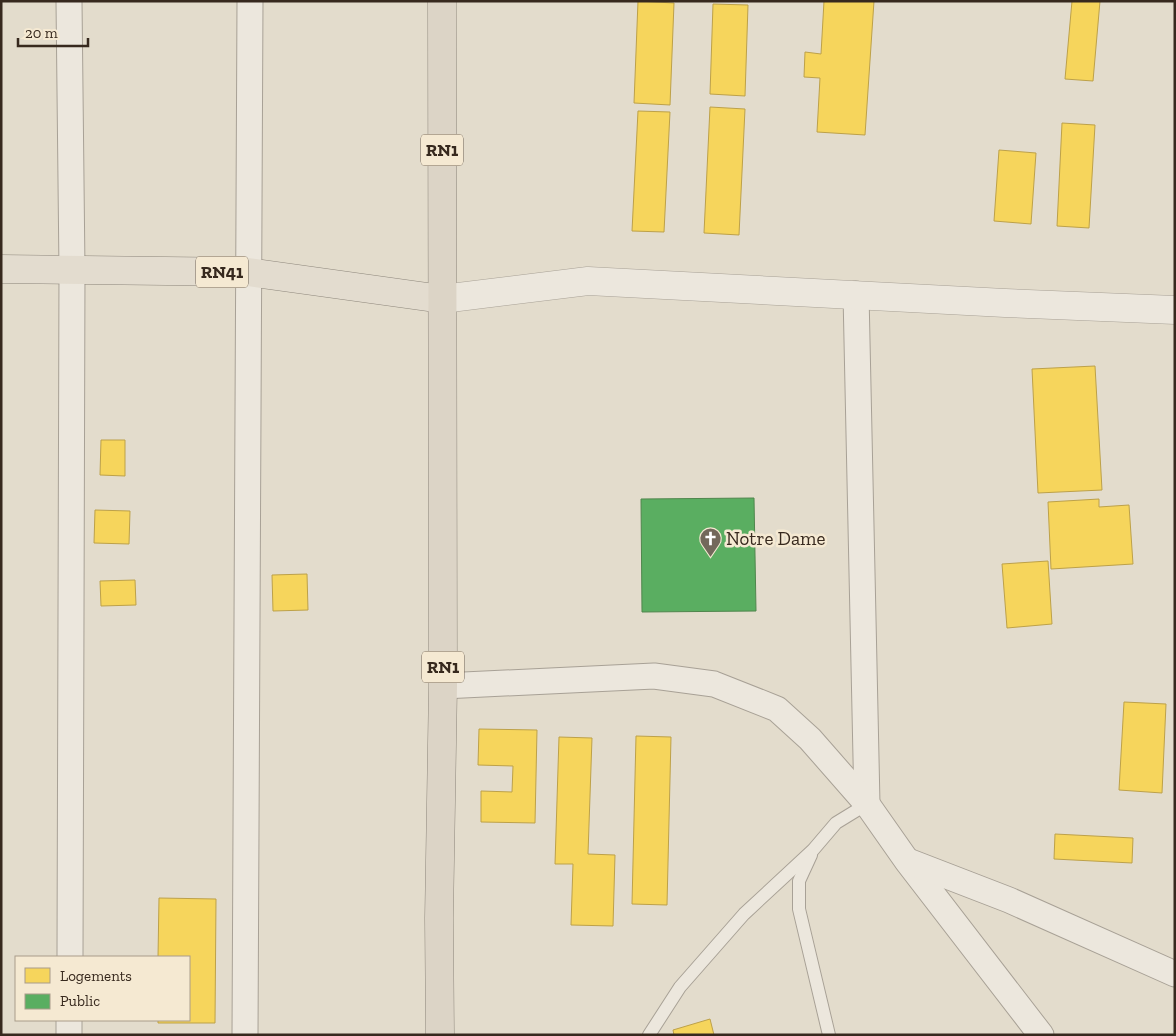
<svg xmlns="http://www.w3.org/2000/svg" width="1176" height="1036" viewBox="0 0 1176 1036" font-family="'Zilla Slab',serif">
<rect width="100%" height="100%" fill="#e3dccc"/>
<g fill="#f6d55c" stroke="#bda149">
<path d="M638,1L674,3L670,105L634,103Z"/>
<path d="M824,1H874L865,135L817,132L820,78L804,77L805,52L821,54Z"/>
<path d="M1072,1H1100L1093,81L1065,79Z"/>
<path d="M713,4L748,5L745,96L710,94Z"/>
<path d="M710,107L745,109L739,235L704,233Z"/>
<path d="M638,111L670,112L664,232L632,231Z"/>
<path d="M1062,123L1095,125L1089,228L1057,226Z"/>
<path d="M999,150L1036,153L1031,224L994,221Z"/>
<path d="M1095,366L1102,490L1038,493L1032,369Z"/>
<path d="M101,440H125V476L100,475Z"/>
<path d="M1099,499V507L1129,505L1133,564L1051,569L1048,502Z"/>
<path d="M95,510L130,511L129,544L94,543Z"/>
<path d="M1048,561L1052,624L1007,628L1002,564Z"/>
<path d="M307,574L308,610L273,611L272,575Z"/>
<path d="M135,580L136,605L101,606L100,581Z"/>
<path d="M1124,702L1166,704L1162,793L1119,790Z"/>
<path d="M479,729L537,730L535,823L481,822V791L512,792L513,766L478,765Z"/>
<path d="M636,736L671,737L667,905L632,904Z"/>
<path d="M559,737L592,738L588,854L615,855L613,926L571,925L573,864H555Z"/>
<path d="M1055,834L1133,838L1132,863L1054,859Z"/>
<path d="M159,898L216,899L215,1023H158V1020H189V957H158Z"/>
<path d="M710,1019L714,1035H674L673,1030Z"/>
</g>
<path fill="#5aae61" stroke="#50864d" d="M754,498L756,611L642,612L641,499Z"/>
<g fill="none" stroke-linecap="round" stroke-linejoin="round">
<defs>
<g id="service">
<path d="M811,855L799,881V909L829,1035"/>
<path d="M649,1035L680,987L744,914L813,850L836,823L867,804"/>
</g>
<g id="minor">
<path d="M69,1L72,270L70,957"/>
<path d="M856,294L867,804"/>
<path d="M443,686L654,676L714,684L777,709L810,739L867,804L907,861L1041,1035"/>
<path d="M908,861L1009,900L1175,974"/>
<path d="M69,1035V1020"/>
<path d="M245,1035L250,1"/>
</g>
<path id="tertiary" d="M442,299L588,281L1005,303L1175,310"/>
<path id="primary" d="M1,269L248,272L442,299"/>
<path id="trunk" d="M440,1035L439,918L443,686L442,1"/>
</defs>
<use href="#service" stroke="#a8a196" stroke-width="14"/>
<use href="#minor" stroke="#a8a196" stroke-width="27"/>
<use href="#tertiary" stroke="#a8a196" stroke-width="29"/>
<use href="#primary" stroke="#8e877c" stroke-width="29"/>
<use href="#trunk" stroke="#8e877c" stroke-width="29"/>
<use href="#service" stroke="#ece7dd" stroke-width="12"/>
<use href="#minor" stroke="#ece7dd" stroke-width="25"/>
<use href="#tertiary" stroke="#ece7dd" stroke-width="28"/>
<use href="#primary" stroke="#e3dccf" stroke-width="28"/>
<use href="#trunk" stroke="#dcd4c6" stroke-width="28"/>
</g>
<defs>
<symbol id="church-pin" viewBox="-11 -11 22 30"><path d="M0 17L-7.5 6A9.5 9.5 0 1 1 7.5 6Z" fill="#73685b" stroke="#f5e9d2"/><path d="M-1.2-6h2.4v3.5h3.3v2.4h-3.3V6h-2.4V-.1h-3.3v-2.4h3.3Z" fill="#fff"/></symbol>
</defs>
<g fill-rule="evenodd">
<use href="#church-pin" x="698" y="526" width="25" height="34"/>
</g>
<g text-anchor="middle" stroke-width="5" stroke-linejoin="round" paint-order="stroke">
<g fill="#f5e9d2" stroke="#706354" stroke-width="1">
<rect x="421" y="134.5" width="42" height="31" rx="4"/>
<rect x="196" y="256.5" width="52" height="31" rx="4"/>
<rect x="422" y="651.5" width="42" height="31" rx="4"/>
</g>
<g font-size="18" font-weight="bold" fill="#37291e">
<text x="442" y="156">RN1</text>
<text x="222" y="278">RN41</text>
<text x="443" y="673">RN1</text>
</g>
<g font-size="19" fill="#37291e" stroke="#f5e9d2" text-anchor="start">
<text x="726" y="545">Notre Dame</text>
</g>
</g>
<rect width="1176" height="1036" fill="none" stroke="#37291e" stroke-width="5"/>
<rect x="15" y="956" width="175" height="65" fill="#f5e9d2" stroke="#a99c8a"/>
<rect x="25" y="968" width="25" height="15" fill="#f6d55c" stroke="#a99c8a"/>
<text x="60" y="981" font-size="15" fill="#37291e">Logements</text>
<rect x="25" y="994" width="25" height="15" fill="#5aae61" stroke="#a99c8a"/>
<text x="60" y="1006" font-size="15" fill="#37291e">Public</text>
<path d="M18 38v8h70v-8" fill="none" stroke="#37291e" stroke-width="2.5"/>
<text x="25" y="38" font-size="15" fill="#37291e" stroke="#f5e9d2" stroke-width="4" paint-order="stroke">20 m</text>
</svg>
